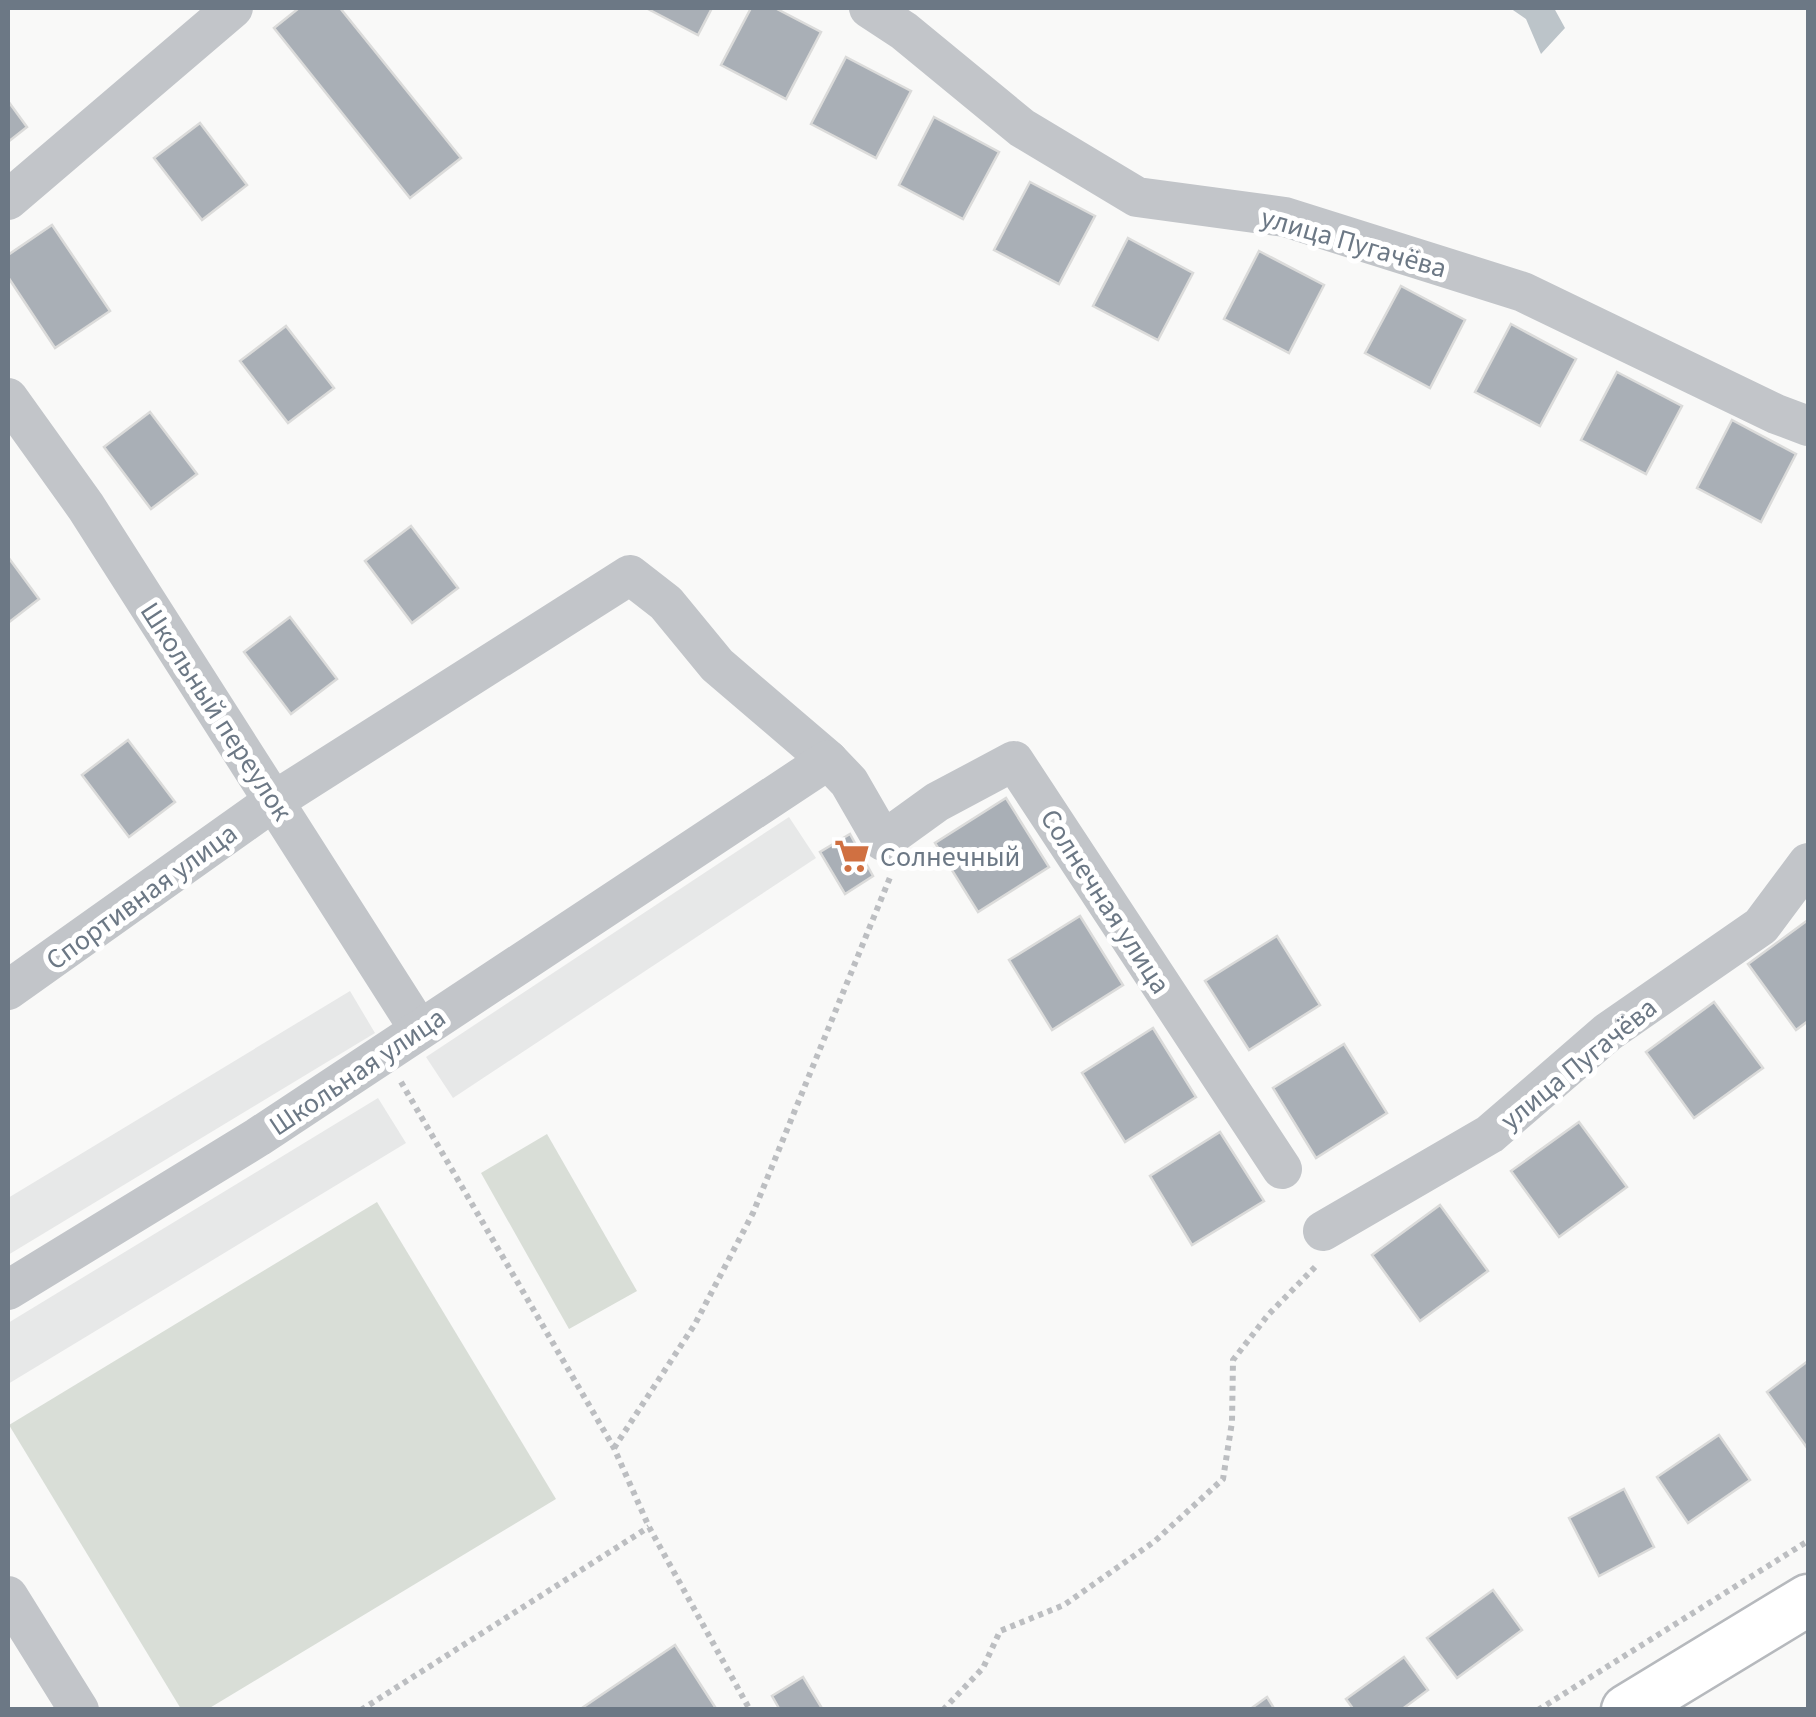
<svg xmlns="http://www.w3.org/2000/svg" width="1816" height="1717" viewBox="0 0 1816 1717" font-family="'Source Sans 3',sans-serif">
<rect width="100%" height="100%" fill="#f9f9f8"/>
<g fill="#e7e8e8">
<path d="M789,817L816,858L453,1098L426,1057Z"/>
<path d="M350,991L375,1033L8,1255V1198Z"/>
<path d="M378,1098L406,1143L8,1384V1323Z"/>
</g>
<g fill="#d9ded7">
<path d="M547,1134L637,1291L569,1329L481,1173Z"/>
<path d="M377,1202L556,1499L208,1709H181L9,1425Z"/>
</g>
<path fill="#bcc4c9" d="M1510,8H1554L1565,28L1541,54L1526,19Z"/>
<g fill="#a9afb6" stroke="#dbdbda" stroke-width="2.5">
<path d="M299,8H340L461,158L410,198L274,28Z"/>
<path d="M646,8H712L698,35Z"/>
<path d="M751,8H775L821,32L786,99L721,65Z"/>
<path d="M846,57L911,91L876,158L811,124Z"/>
<path d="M8,101L27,127L8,142Z"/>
<path d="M934,117L999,152L963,219L899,185Z"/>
<path d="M200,123L247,185L202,220L154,158Z"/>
<path d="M1030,182L1095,216L1059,284L994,250Z"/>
<path d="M52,225L110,311L55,348L8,277V255Z"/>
<path d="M1128,238L1193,273L1158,340L1093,306Z"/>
<path d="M1259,251L1324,285L1289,353L1224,319Z"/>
<path d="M1401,286L1465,320L1430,388L1365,353Z"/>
<path d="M1511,324L1576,359L1540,426L1475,392Z"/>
<path d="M286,326L334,388L288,423L240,361Z"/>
<path d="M1617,372L1682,406L1646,474L1581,440Z"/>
<path d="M150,412L197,474L151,509L104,447Z"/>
<path d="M1732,420L1796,454L1761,522L1697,488Z"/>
<path d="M411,526L458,588L412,623L365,561Z"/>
<path d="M8,557L39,599L8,623Z"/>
<path d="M290,617L337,679L291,714L244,652Z"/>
<path d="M128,740L175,802L129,837L82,775Z"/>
<path d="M1006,798L1049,867L978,912L935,843Z"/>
<path d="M850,834L873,876L845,894L820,852Z"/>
<path d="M1080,916L1123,985L1052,1030L1009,960Z"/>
<path d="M1808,920V1021L1796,1030L1748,964Z"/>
<path d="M1277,936L1320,1005L1249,1050L1205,981Z"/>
<path d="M1714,1002L1763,1068L1694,1118L1646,1052Z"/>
<path d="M1153,1028L1196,1097L1125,1142L1082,1073Z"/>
<path d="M1344,1044L1387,1113L1316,1158L1273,1088Z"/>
<path d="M1579,1122L1627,1187L1559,1237L1511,1171Z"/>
<path d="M1220,1132L1264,1201L1192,1245L1150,1176Z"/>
<path d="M1440,1205L1488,1271L1420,1321L1372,1255Z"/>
<path d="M1808,1361V1449L1767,1392Z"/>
<path d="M1719,1435L1750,1480L1688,1523L1657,1477Z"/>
<path d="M1624,1489L1654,1547L1599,1576L1569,1518Z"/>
<path d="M1493,1590L1522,1630L1457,1678L1427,1638Z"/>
<path d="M675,1645L717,1710H579Z"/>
<path d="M1404,1657L1428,1690L1401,1710H1354L1346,1699Z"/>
<path d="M803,1677L823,1710H780L772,1696Z"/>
<path d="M1267,1697L1275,1710H1249Z"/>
</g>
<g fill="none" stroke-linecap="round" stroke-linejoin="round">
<defs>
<path id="major" d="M1627,1710L1808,1600"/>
</defs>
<use href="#major" stroke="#b6b9bd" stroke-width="55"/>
<g stroke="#bcbec1" stroke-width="6" stroke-dasharray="5 5" stroke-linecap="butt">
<path d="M401,1082L614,1448L649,1527L750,1710"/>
<path d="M614,1448L695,1324L753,1213L891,875"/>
<path d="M361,1710L649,1527"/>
<path d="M943,1710L983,1668L1000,1631L1064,1605L1155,1541L1223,1479L1232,1422L1233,1360L1268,1315L1317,1265"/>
<path d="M1538,1710L1808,1541"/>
</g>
<g stroke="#c2c5c9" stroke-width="40">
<path d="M869,8L904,31L1022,128L1137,197L1285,217L1523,292L1776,414L1808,426"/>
<path d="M8,200L233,8"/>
<path d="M8,398L86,507L419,1029"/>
<path d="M8,990L274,801L630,575L666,603L717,665L828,760"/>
<path d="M1323,1231L1490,1134L1608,1032L1761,926L1808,863"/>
<path d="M8,1290L258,1137L828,760L849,782L883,841L937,802L1014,761L1282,1169"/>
<path d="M8,1596L79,1710"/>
</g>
<use href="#major" stroke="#fff" stroke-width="50"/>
</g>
<defs>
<symbol id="supermarket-bare" viewBox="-9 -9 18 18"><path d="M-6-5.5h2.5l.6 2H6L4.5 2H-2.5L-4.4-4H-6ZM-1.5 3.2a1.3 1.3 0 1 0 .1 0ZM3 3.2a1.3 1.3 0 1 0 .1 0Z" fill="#d07041" stroke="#fff" stroke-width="2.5" paint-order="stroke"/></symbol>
</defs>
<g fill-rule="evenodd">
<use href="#supermarket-bare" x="827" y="831" width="50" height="50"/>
</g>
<g text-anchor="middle" stroke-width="10" stroke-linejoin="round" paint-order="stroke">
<g font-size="28" fill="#6c7885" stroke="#fff">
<text transform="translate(1354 242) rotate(16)" y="10">улица Пугачёва</text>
<text transform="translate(217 711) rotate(57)" y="10">Школьный переулок</text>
<text transform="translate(141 896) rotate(-36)" y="10">Спортивная улица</text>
<text transform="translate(1106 901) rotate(57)" y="10">Солнечная улица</text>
<text transform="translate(1578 1063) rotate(-39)" y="10">улица Пугачёва</text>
<text transform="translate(357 1071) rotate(-34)" y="10">Школьная улица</text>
</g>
<g font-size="28" fill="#6c7885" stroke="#fff" text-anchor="start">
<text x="880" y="866">Солнечный</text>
</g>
</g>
<rect width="1816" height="1717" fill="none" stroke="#6c7885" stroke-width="20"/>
</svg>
